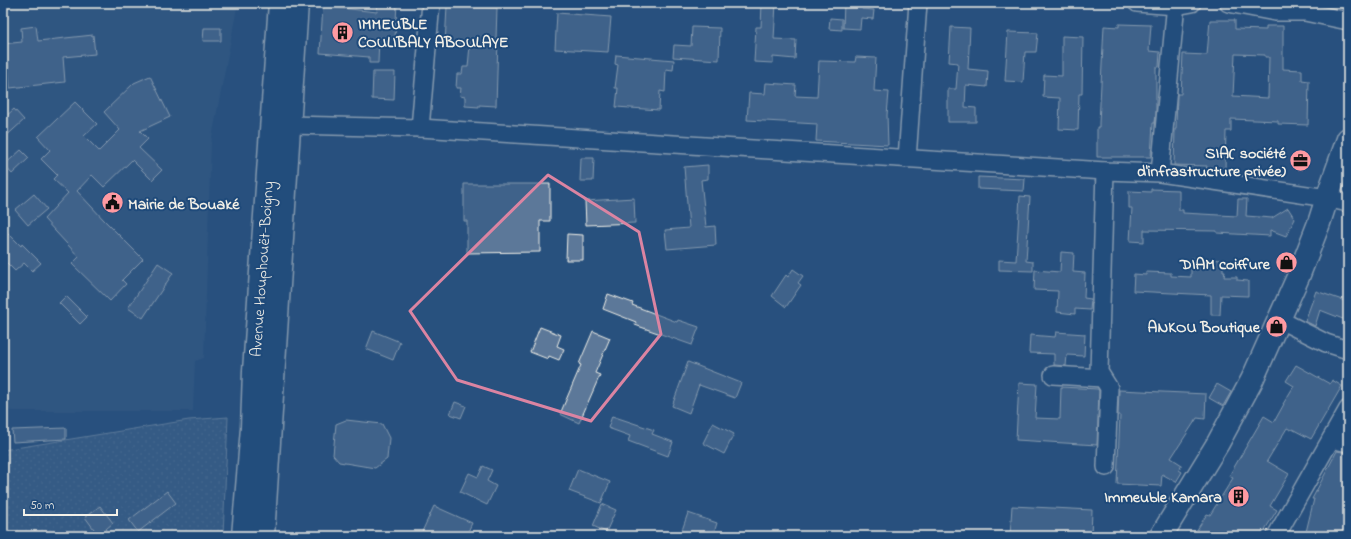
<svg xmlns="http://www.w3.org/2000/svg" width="1351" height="539" viewBox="0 0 1351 539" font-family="'Indie Flower',sans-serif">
<defs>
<pattern id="grass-dots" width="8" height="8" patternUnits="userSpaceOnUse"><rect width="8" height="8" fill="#45688e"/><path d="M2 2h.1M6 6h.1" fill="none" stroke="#607e9e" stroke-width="1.8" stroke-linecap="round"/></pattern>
</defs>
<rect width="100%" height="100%" fill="#28517e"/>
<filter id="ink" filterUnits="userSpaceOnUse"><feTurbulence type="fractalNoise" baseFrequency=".025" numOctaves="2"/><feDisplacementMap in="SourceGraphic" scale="8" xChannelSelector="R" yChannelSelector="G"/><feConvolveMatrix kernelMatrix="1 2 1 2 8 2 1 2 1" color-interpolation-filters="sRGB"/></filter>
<g filter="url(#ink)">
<path fill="#375d86" d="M3,3H238L211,143L204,358L195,361L193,411H13L3,410Z"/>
<path fill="url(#grass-dots)" stroke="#9cacbb" d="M228,417L223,536H3V450L189,420Z"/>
<g fill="#5b7899" stroke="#f4f1e8" fill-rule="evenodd">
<path d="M378,3H397L395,39L379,38L378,63H369V57L320,53L323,6L377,12Z"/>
<path d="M762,3H776L774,39L796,40L795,59L773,57V63L754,62L756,27H761Z"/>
<path d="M844,3L862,4V9L874,10L873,19L861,18L860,29L843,28Z"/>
<path d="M447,6L497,8L496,39H498L496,106L479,105V107L465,106V97L460,96L461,88H456L457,74H462L463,67H468L470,45L445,44Z"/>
<path d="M557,13L611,17L608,52L555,49Z"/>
<path d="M830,18L842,19V30L829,29Z"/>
<path d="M1210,20H1235V29L1266,30V26H1283V69L1302,70V80L1309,81L1308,125L1278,124V121L1231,119V131H1226L1225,169H1206L1207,166L1174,165L1175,129H1176L1177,94H1181L1183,54L1207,55ZM1235,54L1265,55V57H1269L1268,98L1233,96Z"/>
<path d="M1119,24L1151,25L1149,51L1160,52L1159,67H1156V114L1155,123H1153L1151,157H1097V127H1099V123L1104,26L1119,27Z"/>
<path d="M36,26L38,41L93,35L95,54L63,57L65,82L10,88L8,63H3V44L22,42L21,28Z"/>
<path d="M692,27L720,28L719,60L673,57L674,45L691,46Z"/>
<path d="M951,27L970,28L968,69L988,71L987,87L966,85L965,107L976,108V122H948V89H956L958,63L949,62Z"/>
<path d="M204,28H221V41H203Z"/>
<path d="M1008,32L1038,33L1036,52H1025L1023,82L1005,81Z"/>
<path d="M1062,36L1083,37L1082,94H1079L1078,130L1059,129L1060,98L1043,97L1044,75L1062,76Z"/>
<path d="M616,55L674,60L673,70L666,69L665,92L660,91L659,110L616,107L618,88H615L618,65L615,64Z"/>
<path d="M856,57L876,58L874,91L889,92L887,115L888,145L816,141L817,124L747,120L749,93L765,94L766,83L796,85L795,96L817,97L819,61L855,62Z"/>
<path d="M373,72H395L394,100L372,99Z"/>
<path d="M150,76L170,117L140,131L148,139L139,148L162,170L152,180L132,160L104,187L92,175L77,191L104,220L143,259L122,280L126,284L110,301L72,264L79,257L44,219L68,193L53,179L57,175L41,159L50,150L38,137L75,102L97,124L84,136L99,151L120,130L104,112L134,83Z"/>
<path d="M14,109L24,120L3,139V119Z"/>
<path d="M21,150L29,158L12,174L4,165Z"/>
<path d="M581,158H594L593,181H580Z"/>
<path d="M708,165V179L701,180L706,227L715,226L716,245L667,249L665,230L689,228L684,167Z"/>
<path d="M978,177L1025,179L1024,191L978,189Z"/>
<path d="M464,184H550V221H540V252L467,253V221H464Z"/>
<path d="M1151,189L1179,190V210H1183V213L1237,216L1238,199H1247L1246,216L1272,218L1288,208L1295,219L1286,236L1270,230V236L1217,233V231L1144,230V242L1130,241L1132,208H1129V191L1151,192Z"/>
<path d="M34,194L47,209L28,225L15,210Z"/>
<path d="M1020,196L1030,197L1026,261L1033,262V271L999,270V260L1016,261Z"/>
<path d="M634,198L635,223L586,225L585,201Z"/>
<path d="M3,228L21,246L22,244L41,263L32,271L24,263L15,271L3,259Z"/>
<path d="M567,234L583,235V260H566Z"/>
<path d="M1061,252L1074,253L1073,272L1085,273L1084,298L1091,299L1090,310L1075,309V314L1057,312L1058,291L1034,290L1035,270L1060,272Z"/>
<path d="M1191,258L1223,260V271H1225L1224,277H1237V280L1248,281V296L1221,295L1220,315H1211V295L1133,291L1134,274L1146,275V272L1171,273V276L1191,277Z"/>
<path d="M158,263L173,273L143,318L128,308Z"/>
<path d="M793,269L803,276L798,283L801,285L786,307L772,296L786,275L788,277Z"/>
<path d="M1316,291L1348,302V321L1320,310L1315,326L1305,321Z"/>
<path d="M608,294L633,303L632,305L677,322L678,320L699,327L692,345L635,325L636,322L603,309Z"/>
<path d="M66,296L87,317L80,324L59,303Z"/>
<path d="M540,327L561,335L557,346L564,349L559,360L549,356L548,359L530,352Z"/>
<path d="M373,331L400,342L393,360L366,349Z"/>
<path d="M593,331L610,338L595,373L600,375L579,423L560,414L581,365L579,364Z"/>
<path d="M1056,332L1085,334L1084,356L1067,355L1066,366L1054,365V354L1029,353L1030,335L1055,337Z"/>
<path d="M688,362L741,383L735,398L699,385L689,413L672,406Z"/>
<path d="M1296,365L1330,384L1332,380L1342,386L1311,439L1292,429L1291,430L1287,428L1267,461L1289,474L1270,506L1277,510L1261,536H1193L1207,514L1210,515L1233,478L1229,476L1264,416L1274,422L1284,404H1283L1294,386L1286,381Z"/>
<path d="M1019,383L1037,384L1035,418L1060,419L1061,387L1098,389L1099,391L1097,445L1016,440Z"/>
<path d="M1217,384L1231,392L1223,406L1209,398Z"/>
<path d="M1119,390L1206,394L1205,419L1197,418L1171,458L1182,465L1179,470L1182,472L1176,482L1162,474L1161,486L1117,484L1120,415H1118Z"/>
<path d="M455,402L466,406L461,418L450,414Z"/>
<path d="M612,416L654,430L652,434L673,442L668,456L628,441L630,436L608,428Z"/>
<path d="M346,420L382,424L389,438L387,459L375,468L339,462L333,455L336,424Z"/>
<path d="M713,423L734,434L724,454L703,443Z"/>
<path d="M66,428V439L13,442L12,430Z"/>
<path d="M1337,451L1348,453V536H1305L1314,499H1312Z"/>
<path d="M483,466L492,470L487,481L496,486L487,505L460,492L469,473L478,477Z"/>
<path d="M578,469L610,482L601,503L569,491Z"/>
<path d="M167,491L176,503L138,532L129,520Z"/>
<path d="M602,504L616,510L606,532L593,526Z"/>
<path d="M100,506L113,523L106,529L112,536H99L85,517Z"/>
<path d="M434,506L472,523L466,536H420Z"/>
<path d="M1012,506L1092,510L1091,536H1010Z"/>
<path d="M688,513L717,523L713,536H680Z"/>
</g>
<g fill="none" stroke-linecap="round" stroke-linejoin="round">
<defs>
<g id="minor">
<path d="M1137,3L1176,6L1192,3"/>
<path d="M1228,3L1275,12H1305L1348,21"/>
<path d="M289,125L420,128L1105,171L1160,173L1327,198L1348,203"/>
<path d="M420,128L431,3"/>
<path d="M907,159L918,3"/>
<path d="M1105,171L1099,372L1109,388L1106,467"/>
<path d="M1160,173L1176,3"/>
<path d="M1280,320L1326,343L1348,350"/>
<path d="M1053,375L1102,378"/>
<path d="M1331,439L1348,443"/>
<path d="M1276,536L1348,409"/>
</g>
<path id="major" d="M1161,536L1218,443L1252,380L1298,277L1319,223L1327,198L1348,139"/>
<g id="highway">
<path d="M243,536L252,428L254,371L280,3"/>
<path d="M263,536L297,3"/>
</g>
</defs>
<use href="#minor" stroke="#f4f1e8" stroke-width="20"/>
<use href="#major" stroke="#f4f1e8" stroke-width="25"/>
<use href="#highway" stroke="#f4f1e8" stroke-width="25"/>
<use href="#minor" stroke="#1f4a7a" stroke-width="17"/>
<use href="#major" stroke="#1f4a7a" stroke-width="22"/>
<use href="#highway" stroke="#1f4a7a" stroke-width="22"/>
</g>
</g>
<path d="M0 0H1351V539H0ZM548,175L639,232L661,334L591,421L457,380L410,311Z" fill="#28517e" fill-opacity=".55" fill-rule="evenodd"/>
<path fill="none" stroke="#db84a2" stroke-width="3" stroke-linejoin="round" d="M548,175L639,232L661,334L591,421L457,380L410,311Z"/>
<defs>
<symbol id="building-disc" viewBox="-11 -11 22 22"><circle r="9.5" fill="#ff9aa2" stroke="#1f4a7a"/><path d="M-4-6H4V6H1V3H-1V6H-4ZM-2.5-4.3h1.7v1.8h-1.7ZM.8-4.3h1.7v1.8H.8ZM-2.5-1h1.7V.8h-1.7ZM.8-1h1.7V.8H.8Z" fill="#111"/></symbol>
<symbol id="office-disc" viewBox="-11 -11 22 22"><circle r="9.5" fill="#ff9aa2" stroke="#1f4a7a"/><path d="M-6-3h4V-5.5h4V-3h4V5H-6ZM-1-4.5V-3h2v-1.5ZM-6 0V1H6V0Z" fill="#111"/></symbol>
<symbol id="civic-disc" viewBox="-11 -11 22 22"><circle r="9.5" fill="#ff9aa2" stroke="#1f4a7a"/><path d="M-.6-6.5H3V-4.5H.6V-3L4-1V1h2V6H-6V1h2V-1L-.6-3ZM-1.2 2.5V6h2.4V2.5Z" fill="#111"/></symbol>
<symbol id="shop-disc" viewBox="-11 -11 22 22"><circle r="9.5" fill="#ff9aa2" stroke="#1f4a7a"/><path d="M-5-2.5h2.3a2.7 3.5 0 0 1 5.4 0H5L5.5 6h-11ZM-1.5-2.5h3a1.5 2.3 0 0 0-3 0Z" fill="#111"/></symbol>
</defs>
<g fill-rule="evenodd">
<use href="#building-disc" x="330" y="20" width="25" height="25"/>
<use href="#office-disc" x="1288" y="148" width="25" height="25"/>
<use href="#civic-disc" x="100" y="190" width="25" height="25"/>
<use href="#shop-disc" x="1274" y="250" width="25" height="25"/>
<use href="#shop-disc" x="1264" y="314" width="25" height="25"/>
<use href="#building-disc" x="1226" y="484" width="25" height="25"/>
</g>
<g text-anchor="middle" stroke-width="4" stroke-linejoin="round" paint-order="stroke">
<g font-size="16" font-weight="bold" fill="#f4f1e8" stroke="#1f4a7a" text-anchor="end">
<text x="358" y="29" text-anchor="start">IMMEUBLE<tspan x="358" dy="18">COULIBALY ABOULAYE</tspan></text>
<text x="1286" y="158">SIA( société<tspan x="1286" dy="18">d'infrastructure privée)</tspan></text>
<text x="128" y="209" text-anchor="start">Mairie de Bouaké</text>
<text x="1270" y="269">DIAM coiffure</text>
<text x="1260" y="332">ANKOU Boutique</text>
<text x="1222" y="502">Immeuble Kamara</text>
</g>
<g font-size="16" fill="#f4f1e8" stroke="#1f4a7a">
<text transform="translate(261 269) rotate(-86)" y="6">Avenue Houphouët-Boigny</text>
</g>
</g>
<rect width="1351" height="539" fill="none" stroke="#1f4a7a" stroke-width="16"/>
<rect x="8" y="8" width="1335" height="523" fill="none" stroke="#f4f1e8" stroke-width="1.5" filter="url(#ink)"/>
<path d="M24 509v6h93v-6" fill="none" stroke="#f4f1e8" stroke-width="2"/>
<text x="30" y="509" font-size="12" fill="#f4f1e8" stroke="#1f4a7a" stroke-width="3" paint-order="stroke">50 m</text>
</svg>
